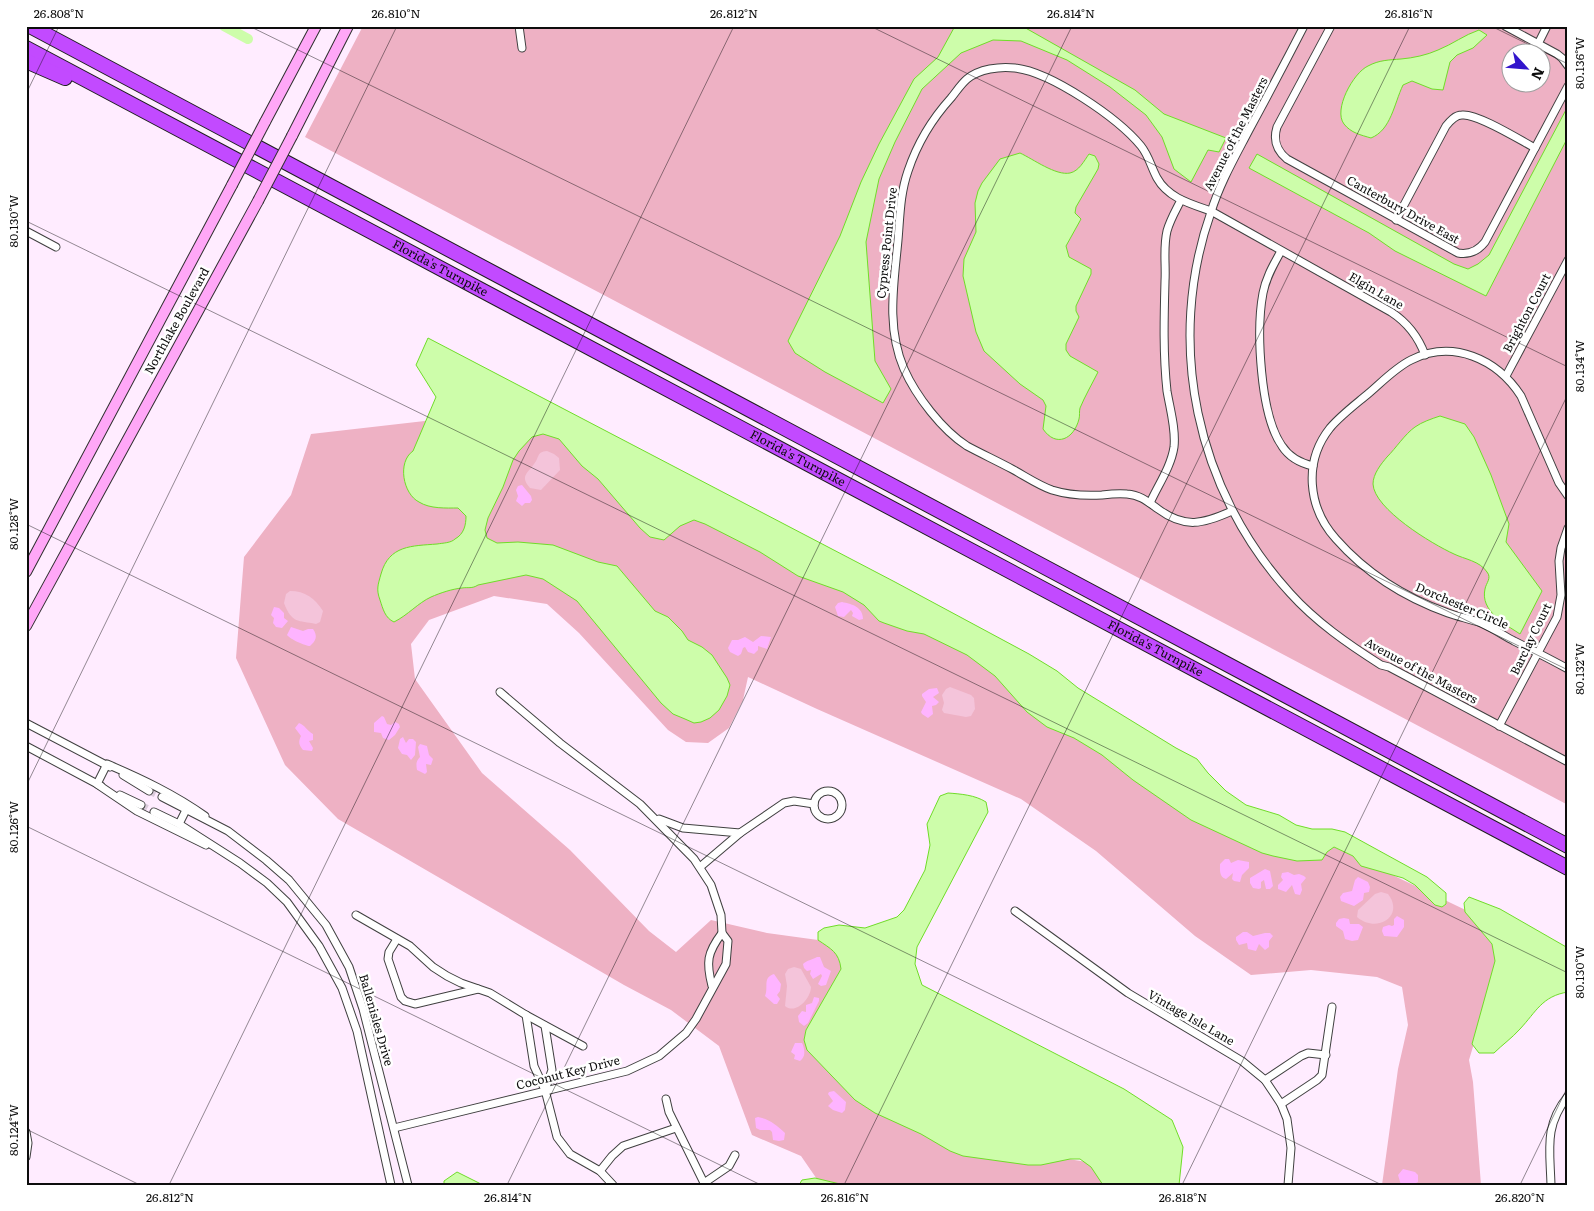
<svg xmlns="http://www.w3.org/2000/svg" width="1594" height="1211" viewBox="0 0 1594 1211" font-family="Literata,serif">
<rect width="100%" height="100%" fill="#ffecff"/>
<g fill="#eeb1c4" fill-rule="evenodd">
<path d="M363,26H1568V805L305,137ZM1512,52H1542V82H1512Z"/>
<path d="M513,411L1020,680L1183,809L1334,847L1476,915L1492,944L1497,967L1469,1060L1473,1082L1481,1185H1382L1398,1069L1408,1025L1402,987L1377,977L1311,970L1251,975L1195,936L1096,851L1021,799L817,709L748,677L743,700L729,728L708,743L686,742L668,730L579,633L547,604L494,596L429,620L411,644L415,679L482,773L570,850L649,931L676,952L711,920L767,933L818,940L849,955L963,1142L1099,1164L1112,1185H821L801,1156L752,1135L719,1046L671,1010L624,985L338,819L285,765L236,658L244,557L291,495L311,434Z"/>
</g>
<g fill="#feb4ff">
<path d="M522,485L531,496L532,500L530,503H525L522,506L516,501L518,496L516,490L518,486Z"/>
<path d="M842,602C852,604 863,607 863,619L859,620L852,616L853,613L851,610L844,617L838,616L835,607L838,603Z"/>
<path d="M274,607L279,608L284,613V618L288,621L282,628L276,627L273,623L274,618L271,615Z"/>
<path d="M291,627L303,631L308,629H313C318,636 316,641 310,646C305,646 290,639 287,635Z"/>
<path d="M761,636L771,637L767,649L758,646V650L754,654L748,652L745,647L743,648L741,654L738,656L730,652L728,648L732,640H738L745,637L753,642Z"/>
<path d="M937,688L939,693L933,697L939,702L936,705L932,706L933,714L928,718L922,714L921,712L926,702L922,696V694L929,689Z"/>
<path d="M382,716L384,717L387,724L391,725L395,722L399,724L400,727L395,735L389,740L383,738L381,733L374,732V723Z"/>
<path d="M299,723C305,725 307,731 313,734V740L309,741L313,748L312,751L303,750C299,745 298,742 301,736L295,728Z"/>
<path d="M403,737L406,743L409,739H413L416,742L415,755L411,760L407,755L402,754L398,748L400,739Z"/>
<path d="M420,744L427,746L429,755L433,759L431,765L426,764L427,772L425,774L417,770C416,764 416,761 420,757L418,747Z"/>
<path d="M1225,859H1229L1231,863L1238,860L1249,862V868L1242,875L1240,882L1234,881L1232,879L1233,873L1226,879C1219,877 1220,870 1220,864Z"/>
<path d="M1265,869L1270,871L1273,886L1270,889H1266L1264,880L1261,882V888L1259,889L1253,888L1250,883V878Z"/>
<path d="M1288,872L1294,875L1299,874L1304,876L1306,878L1301,884L1302,890L1300,895L1295,894L1292,885L1286,892L1278,889V885L1283,880L1281,877L1282,873Z"/>
<path d="M1358,877L1368,882L1370,887L1369,892L1364,893L1363,900L1354,906L1341,901L1340,897L1343,893L1352,891L1355,880Z"/>
<path d="M1397,916L1404,920V927L1397,937L1384,936L1382,931L1383,927L1389,925L1392,926L1394,925V919Z"/>
<path d="M1344,918L1349,919L1350,924H1359L1363,927L1358,940L1352,941L1345,939L1343,931L1336,926V923L1339,919Z"/>
<path d="M1243,932H1247L1253,936L1265,933H1270L1273,936L1269,941V947L1265,950L1259,944L1256,951L1248,949L1247,943L1239,945L1236,940V937Z"/>
<path d="M817,957H820L824,967L831,971L826,985L821,986L818,984L822,976L821,974L813,979L810,974L811,970L807,971L804,968L803,964C807,960 812,960 817,957Z"/>
<path d="M774,974L781,984L780,991L777,995L780,999L777,1004H774L765,996C769,987 762,978 774,974Z"/>
<path d="M814,997L819,998V1001L808,1023L804,1026L799,1022L798,1016L802,1011L806,1012V1005L812,1003Z"/>
<path d="M795,1043H802C805,1049 806,1057 800,1061L794,1059L795,1055L791,1052Z"/>
<path d="M834,1091L846,1102L845,1110L842,1113L833,1110L828,1106L833,1101L828,1094L829,1092Z"/>
<path d="M758,1117C769,1119 777,1125 785,1133L784,1140L779,1141L773,1140L772,1132L770,1130H760L756,1128L755,1118Z"/>
<path d="M1403,1169L1415,1172L1418,1175V1182L1416,1183H1410V1185H1401L1398,1175Z"/>
</g>
<g fill="#f4c4da">
<path d="M547,451L554,454L559,458L560,470L541,490L530,488C520,476 527,474 534,464C540,457 536,452 547,451Z"/>
<path d="M290,591C305,591 315,598 323,611L320,622L316,624C298,620 292,624 284,603L286,594Z"/>
<path d="M950,687L971,695L974,698L975,709L971,716L966,717L944,713L942,710L944,703L942,695L946,689Z"/>
<path d="M1381,892L1388,894C1405,916 1377,934 1357,917L1358,910L1375,894Z"/>
<path d="M794,967L801,969L811,987C811,998 796,1015 785,1006L787,986L785,974L788,969Z"/>
</g>
<g fill="#cdfdaa" stroke="#70dc29">
<path d="M955,26H1022L1135,90L1164,114L1226,138L1219,152L1208,150L1191,182L1174,169L1162,137L1146,115L1110,87L1067,60L1021,41L993,40L961,53L922,89L895,142L879,179L866,242L875,361L891,389L883,403L825,372L795,353L788,341L840,236L861,182L879,144L914,79L938,57Z"/>
<path d="M1479,30L1487,35L1473,48L1457,55L1450,62L1443,90L1432,89L1412,81L1403,85C1394,104 1391,130 1371,138C1361,135 1351,133 1344,124C1333,110 1353,73 1368,66C1379,60 1389,60 1401,59C1413,58 1427,55 1438,50C1453,44 1464,35 1479,30Z"/>
<path d="M1568,106V137L1486,296L1395,251L1369,233L1249,168L1257,154L1454,264L1468,269L1478,264L1489,255Z"/>
<path d="M1020,153C1033,159 1056,176 1070,173C1079,171 1084,161 1089,154L1095,156L1099,164L1098,169L1076,207L1075,213L1081,219L1066,246L1069,257L1091,269V274L1076,306V311L1079,317L1066,344V350L1070,356L1098,372C1092,384 1085,396 1080,408C1079,412 1080,415 1079,419C1074,439 1056,448 1043,429L1046,406L1043,400L1020,384L984,351L976,332L963,276L964,259L976,232L975,203L978,191L982,183L1000,159Z"/>
<path d="M428,338L895,582L1029,654L1057,671L1078,688L1176,748L1197,759L1208,773L1226,791L1246,805L1279,815L1296,825L1312,829H1332L1345,832L1427,877L1446,893V904L1442,907L1435,905L1415,885L1403,878L1361,866L1353,856L1334,847L1327,852L1322,860L1297,861L1273,856L1262,853L1191,820L1133,780L1102,755L1074,738L1047,727L1027,712L995,676L967,655L924,634L907,631L884,623L879,621L864,605L843,592L798,576L760,552L705,524L694,520L680,526L664,540L650,537L640,528L598,479L582,466L559,439L543,434L532,437L519,451L513,460L503,487L488,518L485,530L487,538L497,543L518,542L553,545L598,562L617,566L655,611L668,617L682,631L688,640L702,647L712,655L727,678L730,685L727,696L719,710L710,718L701,722L694,723L685,719L673,714L661,703L577,601L543,579L526,575L478,585C472,589 468,587 462,588C452,589 440,593 431,597C418,603 408,615 394,622C385,618 383,609 380,600C376,589 378,585 381,574C389,545 412,546 437,544C443,543 451,543 455,539C464,534 466,525 466,516L458,508C446,508 430,509 419,502C403,494 397,462 413,451L436,397L416,365Z"/>
<path d="M1440,416L1465,424L1474,437L1491,475L1509,524L1506,542L1542,591L1520,634C1505,624 1480,611 1485,589C1486,583 1492,578 1487,572C1480,561 1464,559 1454,554C1432,544 1374,509 1373,484C1373,474 1381,464 1387,457C1396,448 1405,434 1415,427C1422,422 1431,419 1440,416Z"/>
<path d="M948,793C961,794 975,795 986,802L988,812L917,947L915,964L922,985L1124,1089L1172,1120L1183,1147L1179,1185H1103L1091,1167L1080,1159H1070L1041,1165H1028L963,1156L950,1151L921,1134L875,1113L855,1100L807,1050L804,1040L806,1030L841,969C839,952 831,949 818,940V932L824,928L839,925L865,928L897,917L904,910L925,870L930,845L927,824L940,796Z"/>
<path d="M1469,897L1500,909L1568,948V992C1542,996 1536,1012 1520,1029C1512,1038 1502,1045 1494,1053H1479L1472,1044L1495,961L1492,944L1465,912L1464,903Z"/>
<path d="M457,1172L483,1185H444V1181Z"/>
<path d="M815,1178L840,1184V1185H799L802,1180Z"/>
</g>
<g fill="none" stroke-linecap="round" stroke-linejoin="round">
<path stroke="#cdfdaa" stroke-width="10" d="M224,26L248,39"/>
<g stroke="#dbcbdb" stroke-width="7" stroke-dasharray="7 3.5" stroke-linecap="butt">
<path d="M149,791L162,797"/>
<path d="M141,805L154,812"/>
</g>
<defs>
<g id="minor">
<path d="M519,26L522,48"/>
<path d="M1304,26C1286,61 1268,95 1249,130C1235,157 1220,183 1211,212C1165,343 1196,490 1290,593C1316,622 1348,644 1381,665L1389,667L1568,762"/>
<path d="M1331,26L1277,127C1273,140 1276,150 1287,159L1458,253C1470,255 1478,251 1485,242L1568,86"/>
<path d="M1505,26L1557,54L1562,58L1568,66"/>
<path d="M1538,44L1547,26"/>
<path d="M1396,220L1446,126C1450,121 1455,115 1462,115C1477,113 1520,140 1535,148"/>
<path d="M26,231L56,247"/>
<path d="M1281,251C1274,264 1266,277 1263,293C1256,330 1260,415 1282,446C1289,457 1300,463 1313,466"/>
<path d="M1506,376L1568,260"/>
<path d="M1568,496L1559,483L1521,396C1497,359 1453,339 1411,360C1395,368 1382,382 1369,393C1356,404 1341,415 1330,428C1303,462 1308,508 1336,539C1366,573 1406,598 1448,613C1459,617 1470,619 1481,623C1492,628 1503,635 1514,641C1532,650 1550,659 1568,669"/>
<path d="M1150,503C1158,485 1171,467 1174,447C1176,429 1170,409 1167,391C1163,354 1164,318 1165,281C1166,264 1163,248 1167,231C1170,220 1176,210 1181,200"/>
<path d="M1232,511C1203,524 1185,529 1158,509C1147,501 1140,495 1127,494C1118,493 1110,494 1102,495C1085,496 1068,495 1052,490C1038,485 1025,476 1012,469C997,461 982,454 967,446C942,430 916,396 904,369C886,327 894,284 898,240C900,217 900,194 908,171C917,144 932,119 951,98C956,92 961,84 967,79C979,69 1000,66 1015,68C1051,72 1118,118 1141,146C1149,156 1151,167 1157,178C1168,198 1191,204 1211,211L1391,312C1408,323 1418,336 1425,355"/>
<path d="M26,723L110,767"/>
<path d="M1499,726L1557,617L1561,595L1559,561L1561,548L1568,528"/>
<path d="M26,746L101,786"/>
<path d="M123,775L149,791"/>
<circle cx="828" cy="805" r="14"/>
<path d="M120,795L141,805"/>
<path d="M162,797L228,831L266,860L289,880L326,925L349,967L363,1009L408,1185"/>
<path d="M154,812L179,824L240,863L267,883L287,902L319,946L342,988L357,1031L391,1185"/>
<path d="M205,816C174,794 142,779 107,764L97,784L137,811L206,845"/>
<path d="M659,819L683,828L740,833L784,803L794,801L814,804"/>
<path d="M179,824L186,810"/>
<path d="M700,867L740,833"/>
<path d="M1015,911L1128,993L1242,1061L1265,1080L1281,1104L1287,1119L1291,1148L1288,1185"/>
<path d="M356,915L410,946L433,967L447,976L461,983L490,993L526,1015L583,1046"/>
<path d="M397,939L389,952L388,959L401,997L405,1001L415,1004L478,989"/>
<path d="M712,986C706,962 707,953 722,933"/>
<path d="M526,1015L534,1066L545,1090L557,1137L570,1154L600,1171L613,1185"/>
<path d="M545,1026L552,1070L545,1090"/>
<path d="M1265,1080L1301,1056L1308,1053L1326,1055"/>
<path d="M666,1099L669,1112L705,1185"/>
<path d="M1281,1104L1317,1080L1322,1075L1332,1007"/>
<path d="M394,1128L627,1071L659,1056L686,1033L696,1019L726,964L728,941L722,933L721,915L711,885L694,859L640,804L560,743L500,692"/>
<path d="M26,1132L28,1143L26,1157"/>
<path d="M600,1171L612,1156L623,1146L676,1128"/>
<path d="M704,1183L729,1166L735,1155"/>
<path d="M1551,1185C1550,1149 1544,1126 1568,1096"/>
</g>
<g id="secondary">
<path d="M265,122L316,26"/>
<path d="M292,136L348,26"/>
<path d="M26,572L232,185"/>
<path d="M26,626L258,201"/>
</g>
<g id="motorway">
<path d="M30,26L1568,846"/>
<path id="s1" d="M26,48L1568,868"/>
<path d="M26,61L65,78"/>
</g>
</defs>
<use href="#minor" stroke="#404040" stroke-width="9"/>
<use href="#secondary" stroke="#2f2f2f" stroke-width="12"/>
<use href="#motorway" stroke="#1e1e1e" stroke-width="16"/>
<use href="#minor" stroke="#fff" stroke-width="7"/>
<use href="#secondary" stroke="#ffa7f7" stroke-width="10"/>
<use href="#motorway" stroke="#c24aff" stroke-width="14"/>
<defs>
<g id="secondary-bridge">
<path d="M232,185L265,122"/>
<path d="M258,201L292,136"/>
</g>
</defs>
<use href="#secondary-bridge" stroke="#2f2f2f" stroke-width="12" stroke-linecap="butt"/>
<use href="#secondary-bridge" stroke="#ffa7f7" stroke-width="10"/>
</g>
<path fill="none" stroke="#0d0d0d" stroke-width="1" stroke-opacity="0.45" d="M249,26L1568,670M870,26L1568,367M1491,26L1568,64M26,94L59,26M26,221L1568,973M26,524L1382,1185M26,786L397,26M26,826L761,1185M26,1129L140,1185M169,1185L734,26M507,1185L1072,26M844,1185L1410,26M1182,1185L1568,394M1520,1185L1568,1086"/>
<g text-anchor="middle" stroke-width="5" stroke-linejoin="round" paint-order="stroke">
<g font-size="12" fill="#0d0d0d" stroke="#fff">
<text transform="translate(1236 134) rotate(-63)" y="4">Avenue of the Masters</text>
<text transform="translate(1403 210) rotate(29)" y="4">Canterbury Drive East</text>
<text transform="translate(887 243) rotate(-84)" y="4">Cypress Point Drive</text>
<text dy="4" stroke="none"><textPath href="#s1" startOffset="469">Florida's Turnpike</textPath></text>
<text transform="translate(1376 291) rotate(30)" y="4">Elgin Lane</text>
<text transform="translate(1527 313) rotate(-62)" y="4">Brighton Court</text>
<text transform="translate(177 321) rotate(-61)" y="4">Northlake Boulevard</text>
<text dy="4" stroke="none"><textPath href="#s1" startOffset="874">Florida's Turnpike</textPath></text>
<text transform="translate(1462 606) rotate(23)" y="4">Dorchester Circle</text>
<text transform="translate(1531 639) rotate(-64)" y="4">Barclay Court</text>
<text dy="4" stroke="none"><textPath href="#s1" startOffset="1279">Florida's Turnpike</textPath></text>
<text transform="translate(1421 671) rotate(28)" y="4">Avenue of the Masters</text>
<text transform="translate(1191 1018) rotate(30)" y="4">Vintage Isle Lane</text>
<text transform="translate(376 1020) rotate(74)" y="4">Ballenisles Drive</text>
<text transform="translate(568 1073) rotate(-14)" y="4">Coconut Key Drive</text>
</g>
</g>
<rect width="1594" height="1211" fill="none" stroke="#ffffff" stroke-width="55"/>
<g transform="translate(1526 68) rotate(116)"><circle r="24" fill="#ffffff" stroke="#9e9e9e"/>
<path d="M0-4L9 19L0 12L-9 19Z" fill="#3215cc"/>
<text y="-8" font-size="14" font-weight="bold" text-anchor="middle" fill="#0d0d0d">N</text>
</g>
<rect x="28" y="28" width="1538" height="1156" fill="none" stroke="#0d0d0d" stroke-width="2"/>
<g font-size="12" text-anchor="middle" fill="#0d0d0d">
<text x="59" y="18">26.808°N</text>
<text x="396" y="18">26.810°N</text>
<text x="734" y="18">26.812°N</text>
<text x="1071" y="18">26.814°N</text>
<text x="1409" y="18">26.816°N</text>
<text transform="translate(1580 63) rotate(-90)" y="4">80.136°W</text>
<text transform="translate(14 221) rotate(-90)" y="4">80.130°W</text>
<text transform="translate(1580 366) rotate(-90)" y="4">80.134°W</text>
<text transform="translate(14 524) rotate(-90)" y="4">80.128°W</text>
<text transform="translate(1580 669) rotate(-90)" y="4">80.132°W</text>
<text transform="translate(14 827) rotate(-90)" y="4">80.126°W</text>
<text transform="translate(1580 972) rotate(-90)" y="4">80.130°W</text>
<text transform="translate(14 1130) rotate(-90)" y="4">80.124°W</text>
<text x="170" y="1202">26.812°N</text>
<text x="508" y="1202">26.814°N</text>
<text x="845" y="1202">26.816°N</text>
<text x="1183" y="1202">26.818°N</text>
<text x="1520" y="1202">26.820°N</text>
</g>
</svg>
